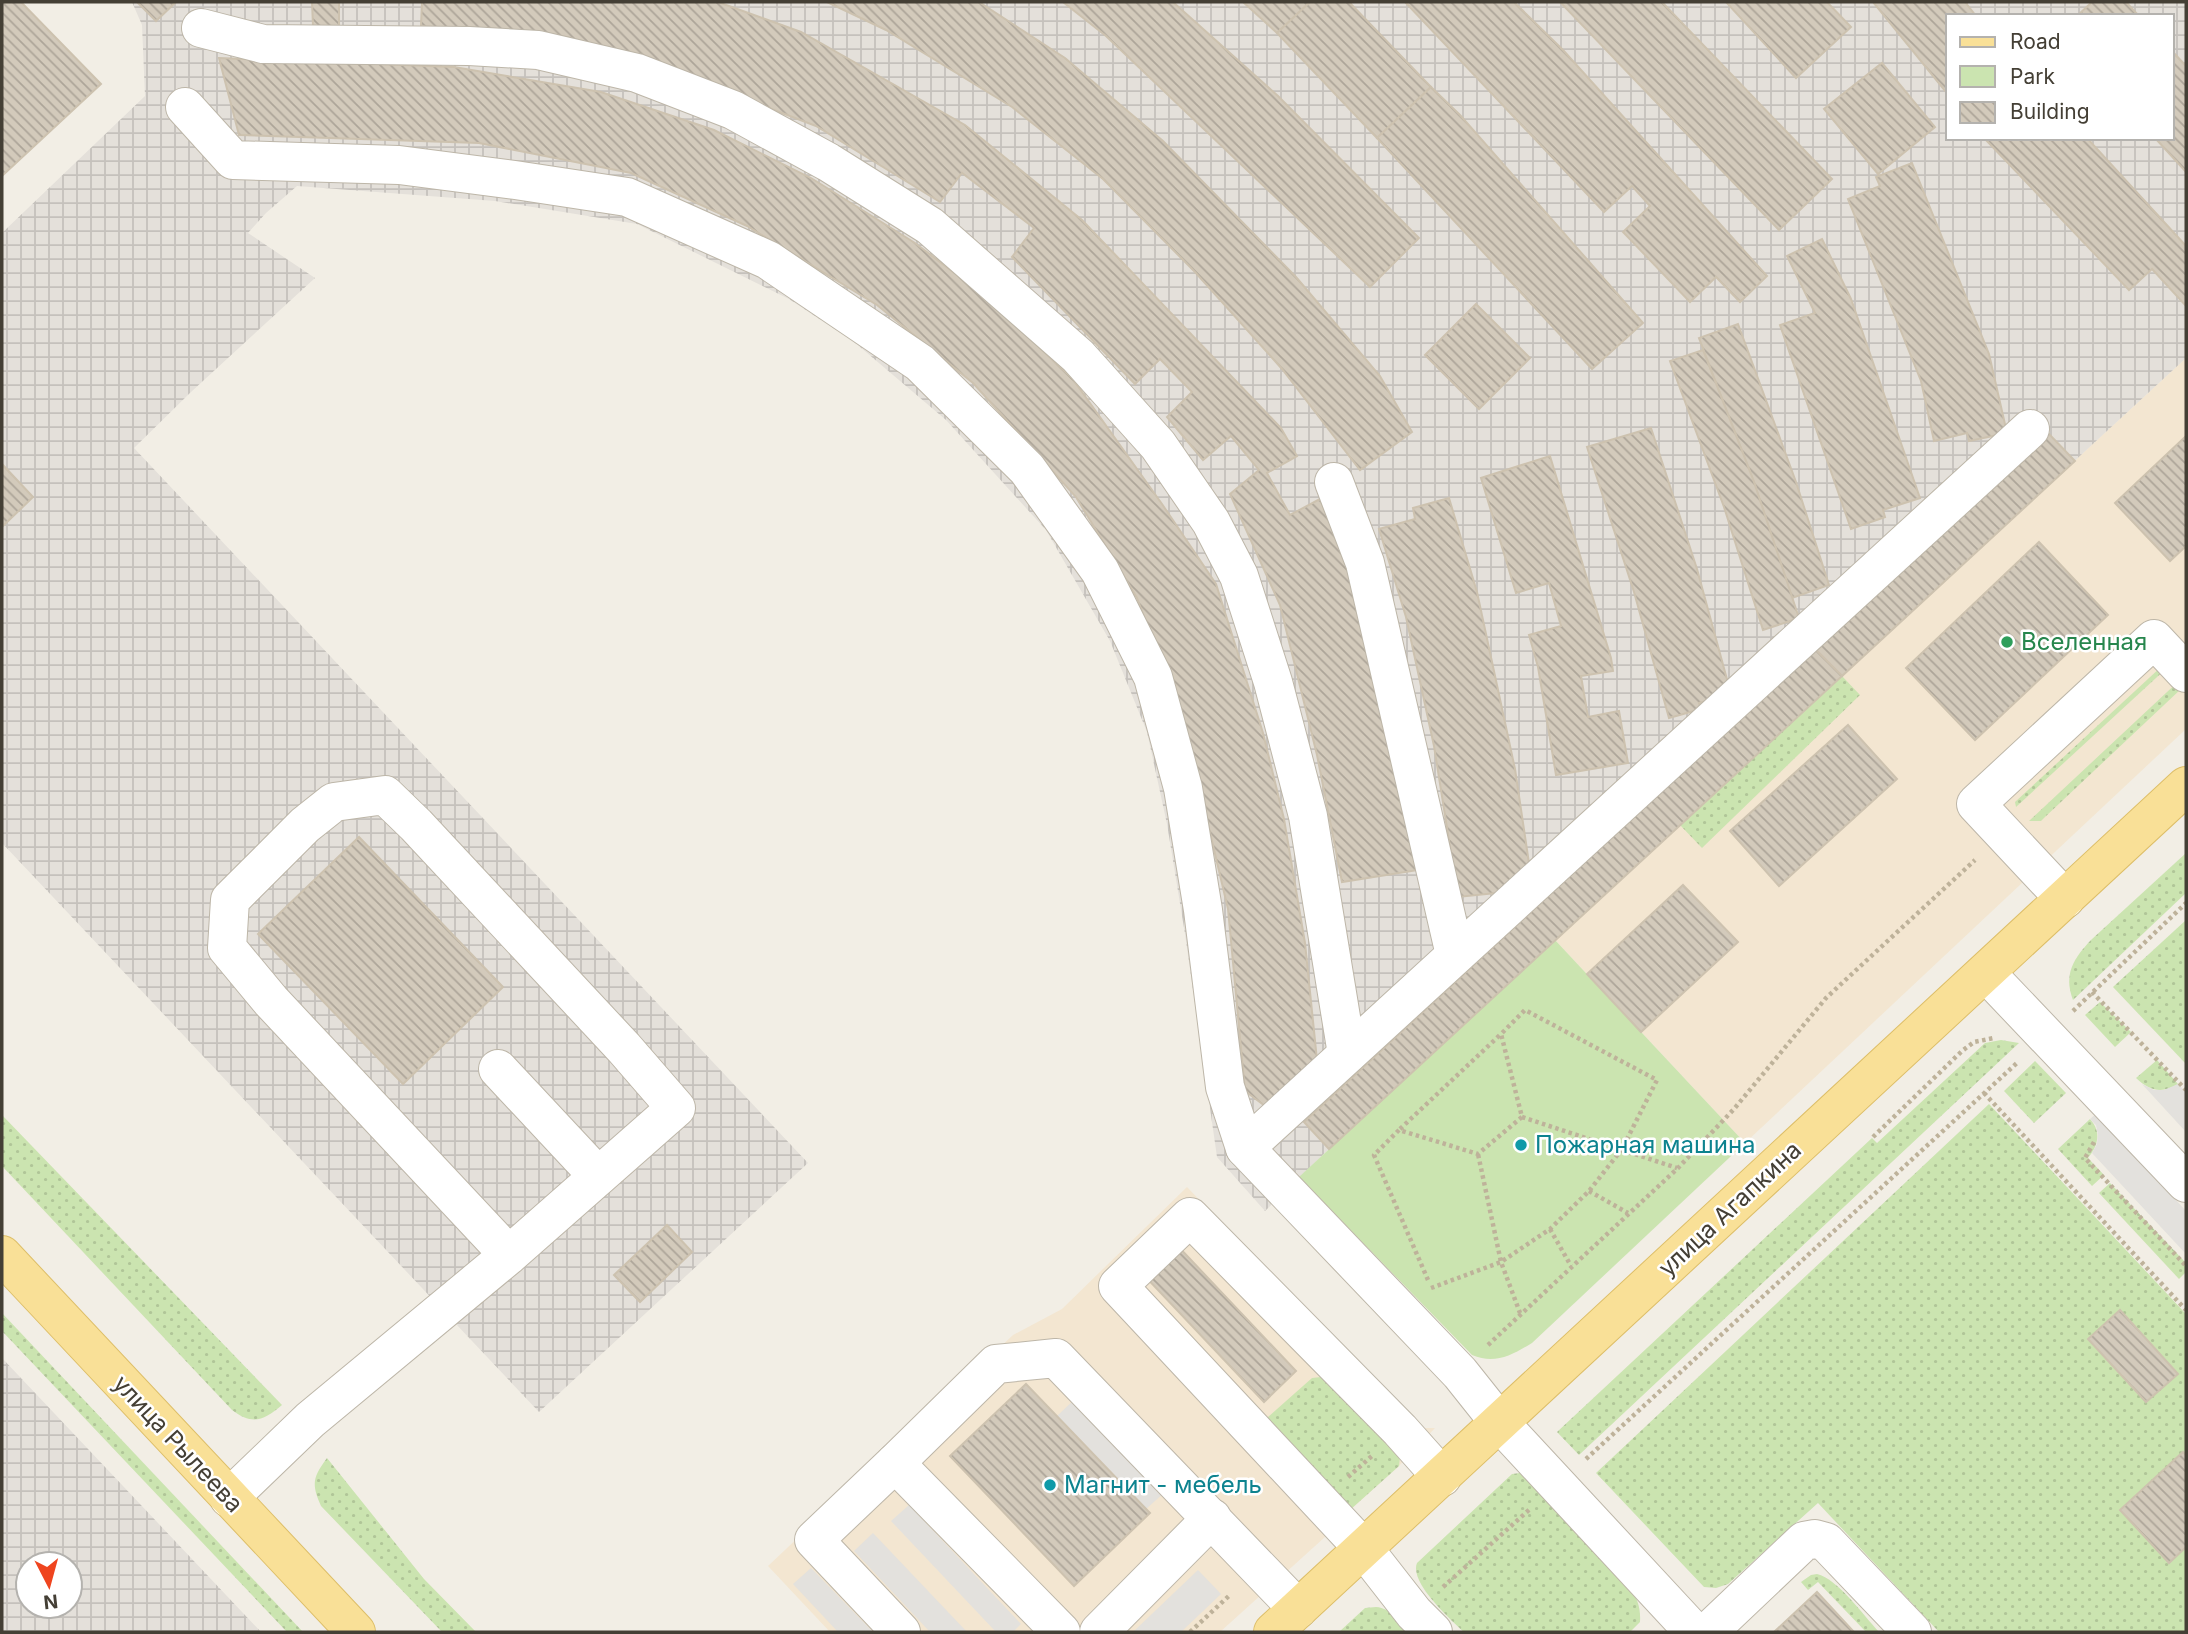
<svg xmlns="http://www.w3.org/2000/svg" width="2188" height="1634" viewBox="0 0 2188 1634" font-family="Inter,sans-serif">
<defs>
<pattern id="industrial-grid" width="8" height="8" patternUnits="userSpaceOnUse" patternTransform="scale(1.75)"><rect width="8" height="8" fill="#e4e0da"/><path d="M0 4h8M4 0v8" fill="none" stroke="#c5c1bc"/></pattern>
<pattern id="grass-dots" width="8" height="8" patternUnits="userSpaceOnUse" patternTransform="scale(1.75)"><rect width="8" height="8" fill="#cbe4b0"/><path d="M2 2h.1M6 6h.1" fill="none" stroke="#b0c598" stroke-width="1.8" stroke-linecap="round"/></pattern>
<pattern id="building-back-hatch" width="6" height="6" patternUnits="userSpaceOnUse" patternTransform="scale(1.75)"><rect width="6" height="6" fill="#d3cabb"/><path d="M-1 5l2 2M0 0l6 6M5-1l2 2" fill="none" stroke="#ada599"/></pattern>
</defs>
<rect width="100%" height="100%" fill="#f2eee5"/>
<g fill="#f3e6d1">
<path d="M2186,358V729L1745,1143L1555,940Z"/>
<path d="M1187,1187L1412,1422L1424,1428H1435L1399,1466L1350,1510L1325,1537L1220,1632H830L768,1566L1013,1335L1062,1309Z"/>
</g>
<g fill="url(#industrial-grid)" fill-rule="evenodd">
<path d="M132,2H2186V358L1329,1149L1265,1211L1217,1157L1185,934L1167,824L1147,732L1110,641L1046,530L946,420L853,341L789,299L637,224L495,201L297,186L266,213L248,233L315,278L191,392L134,448L808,1163L539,1412L2,843V233L145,96L142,25ZM1948,16H2172V138H1948Z"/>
<path d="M2,1358L261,1632H2ZM70,1564V1606H28V1564Z"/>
</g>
<g fill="url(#grass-dots)">
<path d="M2162,666H2169L2016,807L2015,802Z"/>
<path d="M1842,676L1860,695L1702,848L1680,825Z"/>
<path d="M2182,678L2181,689L2045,817L2041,821H2029Z"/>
<path d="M2186,853V893L2073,1000C2063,974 2074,958 2091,940Z"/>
<path d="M2186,920V1064L2113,987Z"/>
<path d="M2100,1002L2131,1032L2115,1047L2085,1015Z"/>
<path d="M2001,1040L2019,1043L1579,1455L1557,1432L1872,1138L1877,1143L1985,1043Z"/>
<path d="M2157,1060L2178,1084C2162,1094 2150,1091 2136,1078Z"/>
<path d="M2035,1061L2066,1093L2034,1123L2004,1091Z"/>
<path d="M1989,1104L2186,1314V1455L2183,1452L2169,1563L2186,1547V1632H1939L1818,1503L1728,1584L1716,1588L1704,1587L1596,1473Z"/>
<path d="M2,1115L282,1405C264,1420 253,1426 232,1410L2,1166Z"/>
<path d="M2090,1119C2102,1132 2098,1146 2088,1158L2104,1175L2092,1186L2058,1149Z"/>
<path d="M2110,1183L2186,1263V1272L2179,1279L2099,1193Z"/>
<path d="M2,1313L303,1632H287L2,1331Z"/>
<path d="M1321,1377L1326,1379L1400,1457L1399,1466L1350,1510L1267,1422L1268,1417L1312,1378Z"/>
<path d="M327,1458L424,1579L476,1632H442L321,1506C311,1484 313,1477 327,1458Z"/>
<path d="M1520,1473L1630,1586C1637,1598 1641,1608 1640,1622L1630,1632H1464C1450,1619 1409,1582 1417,1563L1512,1474Z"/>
<path d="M1817,1574C1838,1579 1864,1616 1879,1632H1866L1818,1582L1808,1590L1801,1582L1811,1575Z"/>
<path d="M1376,1607C1391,1608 1402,1623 1412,1632H1339L1365,1608Z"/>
</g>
<path fill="#cbe4b0" d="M1555,940L1745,1143L1532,1343C1512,1355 1495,1365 1472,1355L1299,1177Z"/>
<g fill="#e3e1dd">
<path d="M2142,1084L2154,1090H2164L2178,1084L2186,1092V1132Z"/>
<path d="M2096,1114L2186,1211V1254L2092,1153L2097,1144L2098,1135L2096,1125L2090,1119Z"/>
<path d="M1075,1399L1165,1492L1146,1509L1057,1416Z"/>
<path d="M909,1505L1021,1624L1013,1632H996L891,1521Z"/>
<path d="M873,1533L967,1632H930L854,1551Z"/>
<path d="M811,1568L873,1632H838L793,1584Z"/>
<path d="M1198,1570L1221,1594L1181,1632H1133Z"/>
</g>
<g fill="url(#building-back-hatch)" stroke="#cdc2af" stroke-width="2">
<path d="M2,2H21L101,84L2,176Z"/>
<path d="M137,2H176L156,21Z"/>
<path d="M312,2H339V26H313Z"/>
<path d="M422,2H718L801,32L965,125L1082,220L1281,428L1297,456L1267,473L1290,515L1320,499L1344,557L1369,650L1418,870L1342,882L1317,755L1280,605L1230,494L1259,470L1231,436L1203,460L1167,417L1192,392L1160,359L1135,384L1012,257L1034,228L962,173L940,202L816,126L675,72L567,37L421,26Z"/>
<path d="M827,2H979L1065,58L1163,141L1296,277L1380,376L1412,432L1360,470L1282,369L1195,272L1103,179L1012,107L886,30Z"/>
<path d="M1063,2H1173L1278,96L1419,238L1370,287L1106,36Z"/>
<path d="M1243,2H1310L1277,33Z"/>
<path d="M1310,2H1349L1431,87L1377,138L1277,33Z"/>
<path d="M1405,2H1514L1563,50L1767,276L1740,302L1716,277L1690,302L1623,232L1650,206L1632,186L1604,212Z"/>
<path d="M1560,2H1662L1832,179L1779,230Z"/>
<path d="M1726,2H1827L1851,27L1796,78Z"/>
<path d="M1873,2H1965L1976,16H1948V90L1946,92Z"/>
<path d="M2092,2H2126L2139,16H2077Z"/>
<path d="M2172,51L2186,66V172L2155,138H2172Z"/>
<path d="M219,58L454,67L601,92L714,130L811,178L915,243L982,294L1072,378L1162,504L1216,584L1263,733L1284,819L1305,943L1317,1060L1265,1106L1245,1091L1228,909L1187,735L1137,598L1076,497L973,383L877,305L747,226L631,173L479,143L239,135Z"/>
<path d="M1882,63L1935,127L1878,174L1824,109Z"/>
<path d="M1431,87L1460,115L1643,323L1592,369L1377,138Z"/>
<path d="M1984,138H2087L2186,246V306L2152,269L2129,290Z"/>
<path d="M1912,163L1989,354L2007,433L1969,441L1967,433L1934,441L1921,381L1848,199L1880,186L1876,177Z"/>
<path d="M1822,239L1851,299L1920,498L1883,510L1885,517L1851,529L1780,325L1815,313L1787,256Z"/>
<path d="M1476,304L1530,358L1479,409L1425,355Z"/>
<path d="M1738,324L1796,482L1829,585L1792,598L1754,482L1699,338Z"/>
<path d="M1703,350L1754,482L1799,618L1763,630L1724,507L1670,361Z"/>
<path d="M1651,428L1697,569L1731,694L1699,703L1701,709L1669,718L1634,592L1587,447Z"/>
<path d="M2048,433L2075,461L1842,676L1815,649Z"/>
<path d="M2186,436V546L2170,561L2115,503Z"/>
<path d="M1550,456L1611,658L1613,671L1581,676L1588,717L1619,711L1628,763L1556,775L1538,667L1529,635L1561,626L1549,583L1516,593L1481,478Z"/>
<path d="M2,464L33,497L2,527Z"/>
<path d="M1449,498L1477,592L1515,769L1530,870L1496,893L1458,897L1434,746L1406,617L1379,529L1415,519L1413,508Z"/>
<path d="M2039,542L2108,615L1975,740L1906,668Z"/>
<path d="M1815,649L1842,676L1329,1149L1304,1122Z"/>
<path d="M1848,725L1897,779L1779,886L1730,831Z"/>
<path d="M359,837L503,987L403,1084L258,934Z"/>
<path d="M1683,885L1738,942L1641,1032L1587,974Z"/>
<path d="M667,1225L692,1252L640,1302L614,1275Z"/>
<path d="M1174,1242L1296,1371L1264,1402L1141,1272Z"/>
<path d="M2120,1310L2178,1374L2146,1402L2088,1339Z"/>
<path d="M1026,1384L1150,1513L1074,1586L950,1456Z"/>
<path d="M2183,1452L2186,1455V1547L2169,1563L2120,1510Z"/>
<path d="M1817,1592L1854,1632H1774Z"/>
</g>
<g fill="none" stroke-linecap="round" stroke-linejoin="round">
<defs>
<g id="minor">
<path d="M201,28L263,44L469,46L538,50L637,73L733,110L828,162L930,226L1078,356L1158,445L1211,522L1239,576L1273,682L1308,816L1347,1054"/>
<path d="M185,107L233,160L399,165L515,180L627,197L768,260L920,363L1027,469L1100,571L1153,677L1183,788L1203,910L1225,1087L1245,1148"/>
<path d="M1334,482L1365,563L1455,955"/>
<path d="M2065,899L1976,804L2154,639L2186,673"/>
<path d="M1986,973L2186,1183"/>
<path d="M498,1069L598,1176"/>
<path d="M895,1463L814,1540L901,1632"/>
<path d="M229,1498L310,1420L509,1255L676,1108L624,1048L416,825L385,795L334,802L305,825L230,900L227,948L271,1001L509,1255"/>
<path d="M1061,1632L895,1463L996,1364L1056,1358L1298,1609"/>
<path d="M1099,1632L1212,1518"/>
<path d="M1433,1632L1414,1613L1364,1549L1118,1286L1190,1217L1400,1430L1442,1477"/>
<path d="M1694,1632L1499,1422L1460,1373L1245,1148L2030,429"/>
<path d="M1708,1632L1804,1541L1815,1539L1826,1542L1912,1632"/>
</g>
<g id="major">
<path d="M2,1255L356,1632"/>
<path d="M1273,1632L2186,786"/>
</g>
</defs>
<use href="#minor" stroke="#bdb6a8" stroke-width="40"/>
<use href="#major" stroke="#ddbe68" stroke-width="40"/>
<g stroke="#beb29a" stroke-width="4.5" stroke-dasharray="3.5 3.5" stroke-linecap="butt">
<path d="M2092,992L2186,1090"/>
<path d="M2073,1011L2186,903"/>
<path d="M1984,1093L2186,1310"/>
<path d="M1522,1117L1677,1168"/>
<path d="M1400,1129L1501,1034"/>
<path d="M1873,1137L1962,1051L1974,1042L1994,1038"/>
<path d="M2094,1142L2085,1158L2186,1266"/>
<path d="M1589,1191L1628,1213"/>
<path d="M1550,1229L1571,1266"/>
<path d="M1428,1280L1374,1155L1399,1130L1478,1154L1522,1117L1501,1034L1525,1010L1657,1080L1622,1149L1589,1191L1550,1229L1501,1262L1478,1154"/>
<path d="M1431,1288L1501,1262L1520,1313"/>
<path d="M1488,1345L1678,1168L1734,1109L1826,998L1975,860"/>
<path d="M1586,1459L2018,1062"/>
<path d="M1348,1477L1373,1455"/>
<path d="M1443,1587L1530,1509"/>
<path d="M1190,1632L1231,1594"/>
</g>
<use href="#minor" stroke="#fff" stroke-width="38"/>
<use href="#major" stroke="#f9e097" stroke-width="38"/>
</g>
<circle fill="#2e9e5b" stroke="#fff" stroke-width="2.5" cx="2007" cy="642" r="7"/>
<g fill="#0f9aa8" stroke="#fff" stroke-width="2.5">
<circle cx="1521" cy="1145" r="7"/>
<circle cx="1050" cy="1485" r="7"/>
</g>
<g text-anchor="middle" stroke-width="5" stroke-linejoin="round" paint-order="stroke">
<g font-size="24" fill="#27864d" stroke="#fff" text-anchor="start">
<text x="2021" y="650">Вселенная</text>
</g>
<g font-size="24" fill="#0d838f" stroke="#fff" text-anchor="start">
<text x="1535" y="1153">Пожарная машина</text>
<text x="1064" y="1493">Магнит - мебель</text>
</g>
<g font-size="24" fill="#443f35" stroke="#fff">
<text transform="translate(1730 1209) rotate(-43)" y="8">улица Агапкина</text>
<text transform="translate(178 1444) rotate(47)" y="8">улица Рылеева</text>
</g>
</g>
<rect width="2188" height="1634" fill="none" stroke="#443f35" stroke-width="7"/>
<rect x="1946" y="14" width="228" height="126" fill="#ffffff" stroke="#b4b2ae" stroke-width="2"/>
<rect x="1960" y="37" width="35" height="10" fill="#f9e097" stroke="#b4b2ae" stroke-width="2"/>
<text x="2010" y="49" font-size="21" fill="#443f35">Road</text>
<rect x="1960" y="66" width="35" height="21" fill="#cbe4b0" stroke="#b4b2ae" stroke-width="2"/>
<text x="2010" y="84" font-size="21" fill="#443f35">Park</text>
<rect x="1960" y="102" width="35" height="21" fill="url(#building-back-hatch)" stroke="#b4b2ae" stroke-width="2"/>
<text x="2010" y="119" font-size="21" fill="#443f35">Building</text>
<g transform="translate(49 1585) rotate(174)"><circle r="33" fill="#ffffff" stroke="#b4b2ae" stroke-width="2"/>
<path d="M0-5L12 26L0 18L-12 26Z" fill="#ef451f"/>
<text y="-10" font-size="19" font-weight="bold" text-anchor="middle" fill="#443f35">N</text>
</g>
</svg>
